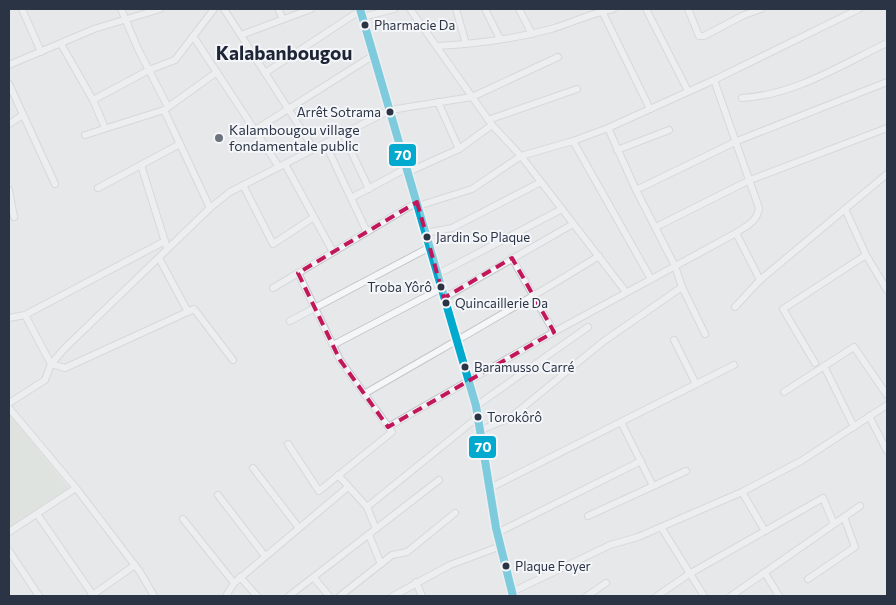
<svg xmlns="http://www.w3.org/2000/svg" width="896" height="605" viewBox="0 0 896 605" font-family="Commissioner,sans-serif">
<rect width="100%" height="100%" fill="#e6e8ea"/>
<path fill="#d6ded6" d="M9,413L70,489L9,529Z"/>
<g fill="none" stroke-linecap="round" stroke-linejoin="round">
<defs>
<g id="minor">
<path d="M22,9L41,52"/>
<path d="M121,9L138,49L168,107"/>
<path d="M224,9L314,149"/>
<path d="M278,9L283,19"/>
<path d="M360,9L476,406C484,446 488,488 496,528C500,551 510,573 513,596"/>
<path d="M410,9L492,125L521,156L626,292"/>
<path d="M456,9L466,44"/>
<path d="M485,9L500,39"/>
<path d="M519,9L532,34"/>
<path d="M601,9L650,109"/>
<path d="M646,9L688,91"/>
<path d="M688,9L699,36H704L744,15L761,9"/>
<path d="M363,17L394,9"/>
<path d="M241,35L311,9"/>
<path d="M193,36L279,167"/>
<path d="M61,44L93,100L105,128"/>
<path d="M437,46C474,44 514,39 551,29C572,23 591,13 613,9"/>
<path d="M9,65L94,29L160,9"/>
<path d="M265,73L361,10"/>
<path d="M9,84L55,184"/>
<path d="M742,98C795,95 841,65 887,43"/>
<path d="M93,100L149,70L175,60L214,9"/>
<path d="M438,102L459,149"/>
<path d="M164,110L210,208"/>
<path d="M488,120L577,89"/>
<path d="M9,124L23,115"/>
<path d="M608,128L636,190L675,266L682,287L705,334"/>
<path d="M255,130L374,55"/>
<path d="M343,134L369,189"/>
<path d="M85,135L164,110L217,72"/>
<path d="M573,141L651,279"/>
<path d="M325,143L367,232"/>
<path d="M617,150L669,130"/>
<path d="M285,164L333,252"/>
<path d="M141,165L166,245"/>
<path d="M408,172L459,149L492,125"/>
<path d="M243,185L273,244L314,217"/>
<path d="M98,188L180,144"/>
<path d="M9,190L14,217"/>
<path d="M636,190L737,141L887,82"/>
<path d="M351,198L407,168"/>
<path d="M418,206L472,189L521,156L573,141L608,128L714,80L859,9"/>
<path d="M845,209L866,255L887,290"/>
<path d="M656,227L750,180L887,128"/>
<path d="M425,233L452,228L541,182"/>
<path d="M736,233L760,280"/>
<path d="M159,258L188,312"/>
<path d="M512,258L554,332"/>
<path d="M438,274L562,209"/>
<path d="M273,288L417,202"/>
<path d="M444,298L573,224"/>
<path d="M735,307L760,280L887,174"/>
<path d="M25,315L51,364L65,368L194,309L233,360"/>
<path d="M9,318L25,315L165,241"/>
<path d="M290,321L430,247"/>
<path d="M674,340L696,384"/>
<path d="M333,345L442,288"/>
<path d="M815,363L783,309L866,255"/>
<path d="M824,366L854,427"/>
<path d="M784,392L854,347L887,395"/>
<path d="M364,394C443,348 522,304 599,256"/>
<path d="M9,403L45,380L51,364L65,348L210,208L230,192L390,110L472,97L558,57"/>
<path d="M476,406L588,327"/>
<path d="M9,408L76,488L140,572L154,596"/>
<path d="M869,416L887,451"/>
<path d="M621,422L653,486"/>
<path d="M388,427L554,332L736,233C745,227 758,221 759,208L714,80"/>
<path d="M481,430L510,418L604,341L682,287"/>
<path d="M288,444L319,491L392,432L340,360L298,273"/>
<path d="M253,468L299,528"/>
<path d="M338,475L367,507L376,529"/>
<path d="M488,489L734,365"/>
<path d="M742,492L765,531"/>
<path d="M218,495L265,556"/>
<path d="M367,507L478,417"/>
<path d="M37,514L93,595"/>
<path d="M588,516L686,471"/>
<path d="M183,519L234,583"/>
<path d="M661,527L704,596"/>
<path d="M9,532L76,488"/>
<path d="M497,533L641,461"/>
<path d="M369,535L381,564"/>
<path d="M9,551L39,596"/>
<path d="M765,573L779,596"/>
<path d="M240,577L257,596"/>
<path d="M314,578L329,596"/>
<path d="M808,579L855,547L844,517"/>
<path d="M416,582L422,596"/>
<path d="M512,592L610,545L638,537L742,492L801,461L887,405"/>
<path d="M91,596L135,565"/>
<path d="M226,596L234,583L348,487"/>
<path d="M289,596L439,480"/>
<path d="M340,596L392,555L407,552L455,513"/>
<path d="M393,596L450,565L501,546"/>
<path d="M587,596L606,583"/>
<path d="M657,596L689,574L823,498L834,524"/>
<path d="M731,596L860,506"/>
</g>
</defs>
<use href="#minor" stroke="#c4c6c8" stroke-width="8"/>
<use href="#minor" stroke="#f5f6f7" stroke-width="6"/>
<defs>
<path id="bus-1" d="M360,9L476,406L496,528L513,596"/>
</defs>
<use href="#bus-1" stroke="#f4f6f9" stroke-width="11"/>
<use href="#bus-1" stroke="#00a9ce" stroke-width="8"/>
</g>
<path d="M0 0H896V605H0ZM417,202L444,298L512,258L554,332L388,427L340,360L298,273Z" fill="#e6e8ea" fill-opacity=".55" fill-rule="evenodd"/>
<path fill="none" stroke="#c2185b" stroke-width="4" stroke-dasharray="10 6" stroke-linejoin="round" d="M417,202L444,298L512,258L554,332L388,427L340,360L298,273Z"/>
<g fill="#2b3445" stroke="#f4f6f9" stroke-width="2">
<circle cx="365" cy="25" r="4.5"/>
<circle cx="390" cy="112" r="4.5"/>
<circle cx="427" cy="237" r="4.5"/>
<circle cx="441" cy="287" r="4.5"/>
<circle cx="446" cy="303" r="4.5"/>
<circle cx="465" cy="367" r="4.5"/>
<circle cx="478" cy="417" r="4.5"/>
<circle cx="506" cy="566" r="4.5"/>
</g>
<circle fill="#6c737f" stroke="#f4f6f9" stroke-width="2" cx="219" cy="138" r="5"/>
<g text-anchor="middle" stroke-width="4" stroke-linejoin="round" paint-order="stroke">
<g font-size="13" fill="#2b3445" stroke="#f4f6f9" text-anchor="start">
<text x="374" y="30">Pharmacie Da</text>
<text x="381" y="117" text-anchor="end">Arrêt Sotrama</text>
<text x="436" y="242">Jardin So Plaque</text>
<text x="432" y="292" text-anchor="end">Troba Yôrô</text>
<text x="455" y="308">Quincaillerie Da</text>
<text x="474" y="372">Baramusso Carré</text>
<text x="487" y="422">Torokôrô</text>
<text x="515" y="571">Plaque Foyer</text>
</g>
<g font-size="14" fill="#2b3445" stroke="#f4f6f9" text-anchor="start">
<text x="229" y="135">Kalambougou village<tspan x="229" dy="16">fondamentale public</tspan></text>
</g>
<g font-size="19" font-weight="bold" fill="#1d2536" stroke="#f4f6f9">
<text x="284" y="60">Kalabanbougou</text>
</g>
</g>
<g stroke="#f4f6f9" stroke-width="2">
<rect x="388" y="143" width="29" height="24" rx="5" fill="#00a9ce"/>
<rect x="468" y="435" width="29" height="24" rx="5" fill="#00a9ce"/>
</g>
<g font-size="14" text-anchor="middle" font-weight="bold" fill="#fff">
<text x="403" y="160">70</text>
<text x="483" y="452">70</text>
</g>
<rect width="896" height="605" fill="none" stroke="#2b3445" stroke-width="20"/>
</svg>
